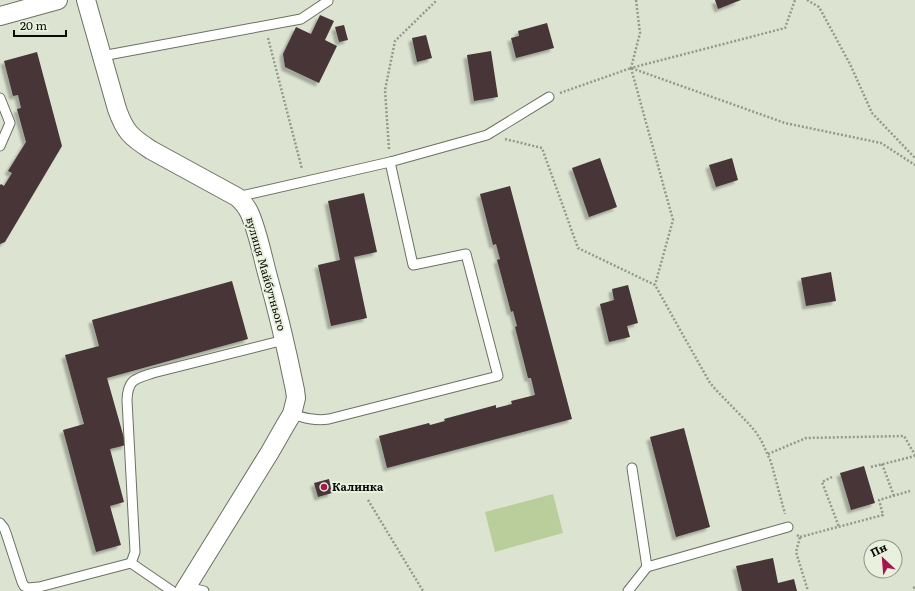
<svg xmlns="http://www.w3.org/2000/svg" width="915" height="591" viewBox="0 0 915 591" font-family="Literata,serif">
<defs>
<filter id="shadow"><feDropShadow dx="-3.5" dy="3.5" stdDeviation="1" flood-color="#0004"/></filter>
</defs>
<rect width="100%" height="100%" fill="#dce4d1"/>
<path fill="#b9ce9b" d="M553,494L563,533L495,552L485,512Z"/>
<g fill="#463437" filter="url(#shadow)">
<path d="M715,0H741L718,9Z"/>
<path d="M320,15L334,21L325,40L337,46L319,83L285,67L283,54L296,27L311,34Z"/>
<path d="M547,23L554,48L516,58L511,38L519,36L518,31Z"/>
<path d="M344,25L348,40L339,42L335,27Z"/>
<path d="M426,35L432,58L417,62L412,38Z"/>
<path d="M491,51L498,97L474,101L467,55Z"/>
<path d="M37,52L62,146L5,242L0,244V185L1,184L4,186L12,173L8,171L26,142L17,109L21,108L18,95L13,96L4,61Z"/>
<path d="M600,158L617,207L589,217L572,168Z"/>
<path d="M732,158L738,180L716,187L709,165Z"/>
<path d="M510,186L572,419L387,468L379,436L429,423L430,425L445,421L444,419L496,405V408L512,404L511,401L535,395L531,378H528L515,327L517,326L513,311L511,312L497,260L500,259L496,244L493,245L480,194Z"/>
<path d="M364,193L377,252L354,257L367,318L331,326L318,265L340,260L328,201Z"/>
<path d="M831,272L836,301L806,306L801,278Z"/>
<path d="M232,281L248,339L107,378L126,445L110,449L124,502L110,506L121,545L96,552L63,430L84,424L65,355L99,346L92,320Z"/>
<path d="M628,285L638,323L627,326L630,337L609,342L600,304L614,300L612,289Z"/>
<path d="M684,428L710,527L676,537L650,437Z"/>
<path d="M864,466L875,503L851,510L840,473Z"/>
<path d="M329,479L332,493L318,497L314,483Z"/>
<path d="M773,558L778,583L794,579L797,591H742L736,566Z"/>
</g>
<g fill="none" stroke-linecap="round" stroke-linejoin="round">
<defs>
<g id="service">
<path d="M102,56L301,19L328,1"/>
<path d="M0,98L10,123L0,146"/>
<path d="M237,197L390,162L487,135L549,97"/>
<path d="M292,414C304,418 315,421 329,419L498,376L466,254L413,265L390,162"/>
<path d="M632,468L647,567"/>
<path d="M0,523L4,528L6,533L22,582L24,586L28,588L39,587L131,563"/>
<path d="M187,587L204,591"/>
<path d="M172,591L131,563L135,552L127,400C128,379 135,379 153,373L284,340"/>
<path d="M628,591L647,567L788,527"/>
</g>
<g id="minor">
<path d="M86,0L117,109C125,132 131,137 151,150L237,197C243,202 247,207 250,214C258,233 262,254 267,273C278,312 287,351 295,390L296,398L292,414L286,424L270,452L184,591"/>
<path d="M0,16L58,0"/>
</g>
</defs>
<use href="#service" stroke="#6b7261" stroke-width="11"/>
<use href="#minor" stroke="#6b7261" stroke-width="20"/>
<g stroke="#93998b" stroke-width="2.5" stroke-dasharray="2 2" stroke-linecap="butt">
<path d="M636,0L640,33L631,68L785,28L795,0"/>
<path d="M807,0L819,7L850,64L872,113L915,158"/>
<path d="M268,38L302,169"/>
<path d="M631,68L673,220L655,285"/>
<path d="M560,93L631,68L785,123L881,143L915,165"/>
<path d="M505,139L542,148L578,248L655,285L697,360L710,383L718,392L748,423L755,431L761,440L771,462L785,514"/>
<path d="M389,149L385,90L395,41L437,0"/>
<path d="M768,454L806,438L904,436L915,455"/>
<path d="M882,464L894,496"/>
<path d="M871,467L915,456"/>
<path d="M832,477L822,482L839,527"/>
<path d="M368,500L423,591"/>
<path d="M797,535L800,537L796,552L808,591"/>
<path d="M800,537L883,515L879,500L910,491"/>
<path d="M913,588L915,587"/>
</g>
<use href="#service" stroke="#fff" stroke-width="9"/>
<use href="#minor" stroke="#fff" stroke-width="18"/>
</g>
<circle fill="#a8154e" stroke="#e9f1de" stroke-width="1.5" cx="324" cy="487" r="4"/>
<g text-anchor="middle" stroke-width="4" stroke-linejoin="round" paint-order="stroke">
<g font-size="11" fill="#0a0c07" stroke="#e9f1de">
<text transform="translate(266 274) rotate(74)" y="4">вулиця Майбутнього</text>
</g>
<g font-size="11" font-weight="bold" fill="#0a0c07" stroke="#e9f1de" text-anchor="start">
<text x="332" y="491">Калинка</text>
</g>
</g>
<g transform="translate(883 559) rotate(334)"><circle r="19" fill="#e9f1de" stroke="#909588"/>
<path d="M0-3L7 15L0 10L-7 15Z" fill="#a8154e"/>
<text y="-6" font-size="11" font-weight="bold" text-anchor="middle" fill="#0a0c07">Пн</text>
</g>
<path d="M14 30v6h52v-6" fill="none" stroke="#0a0c07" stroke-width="2"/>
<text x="20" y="30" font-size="12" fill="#0a0c07" stroke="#e9f1de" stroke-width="3" paint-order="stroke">20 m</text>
</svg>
